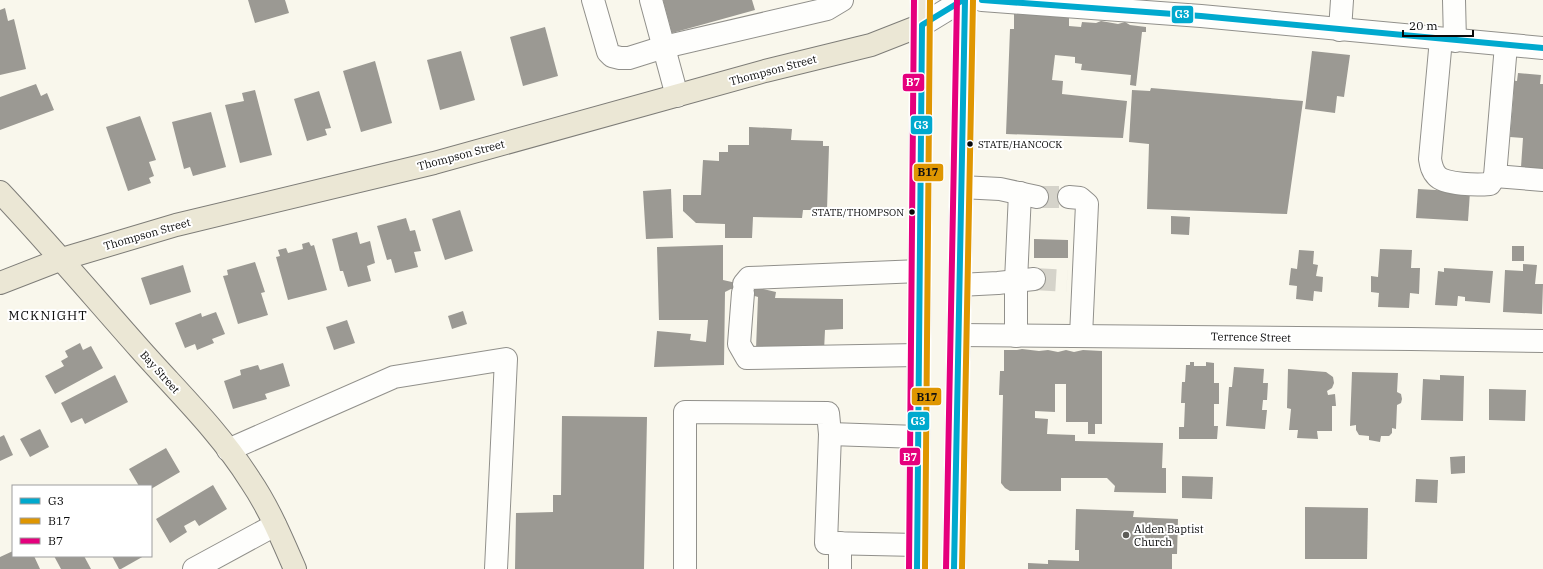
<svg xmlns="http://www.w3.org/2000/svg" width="1543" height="569" viewBox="0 0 1543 569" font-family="'IBM Plex Serif',serif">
<rect width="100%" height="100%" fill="#f9f7ec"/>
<g fill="#9b9993">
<path d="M248,0H285L289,13L255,23Z"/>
<path d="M663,0H752L755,10L672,33Z"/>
<path d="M5,8L8,21L14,19L26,69L0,75V10Z"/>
<path d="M1014,14L1069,16V26L1081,27L1082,22L1096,23L1101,21L1118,24L1125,22L1130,25L1146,27V32H1142L1136,86L1130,85L1131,75L1081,70L1082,64L1075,63V57L1055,55L1052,80L1063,81L1062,94L1127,101L1123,138L1006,134L1010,29H1014Z"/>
<path d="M545,27L558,76L523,86L510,37Z"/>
<path d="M461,51L475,100L440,110L427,60Z"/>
<path d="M1312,51L1350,55L1344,97L1337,96L1335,113L1305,109Z"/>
<path d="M375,61L392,123L361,132L343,71Z"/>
<path d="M1518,73L1541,75L1540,84H1543V169L1521,167L1523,138L1510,137L1514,90L1509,89L1510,80L1517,81Z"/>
<path d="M36,84L41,96L47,93L54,110L0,130V97Z"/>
<path d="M1151,88L1303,101L1287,214L1147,209L1149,144L1129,142L1132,90L1150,91Z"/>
<path d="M255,90L272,155L240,163L225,105L244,101L242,93Z"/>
<path d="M319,91L331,128L325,129L327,135L307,141L294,99Z"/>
<path d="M211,112L226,167L193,176L190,167L184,169L172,122Z"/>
<path d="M140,116L156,160L149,162L154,176L149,178L151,183L128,191L106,127Z"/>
<path d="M749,127L792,129L791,140L823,141V146H829L827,210H803L802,218L753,217L752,238H725V224L696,223L683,211V195H701L703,160L719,161V152H728V145H749Z"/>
<path d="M671,189L673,238L646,239L643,191Z"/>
<path d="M1418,189L1470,192L1468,221L1416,218Z"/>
<path d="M460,210L473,251L445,260L432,219Z"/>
<path d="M1171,216L1190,217L1189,235L1171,234Z"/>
<path d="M406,218L410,231L415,230L421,251L414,252L418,267L395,273L391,259L387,260L377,226Z"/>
<path d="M357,232L360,244L370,241L375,263L367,266L371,281L348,287L343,271H340L332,239Z"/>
<path d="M1034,239L1068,240V258H1034Z"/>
<path d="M309,242L311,246L314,245L327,290L288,300L276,257L280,256L278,250L286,248L288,253L303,249L302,244Z"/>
<path d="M723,245V280L776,292L775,298L843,299V329L825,330L824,351L756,349L758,297L731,289L725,292L724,365L654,367L657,331L691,334L690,340L706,342L708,320H659L657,247Z"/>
<rect x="1512" y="246" width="12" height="15"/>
<path d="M1380,249L1412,250L1411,268H1420L1419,294L1410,293L1409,308L1378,307L1379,293L1371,292V276L1378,277Z"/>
<path d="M1299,250L1314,251L1313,264L1318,265L1316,276L1323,277L1322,292L1314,291L1313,301L1296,299L1297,286L1289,285L1291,268L1297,269Z"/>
<path d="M255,262L265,292L261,293L268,315L238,324L223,276L228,275L227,270Z"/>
<path d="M1523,264L1537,265L1535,284H1543L1542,314L1503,312L1505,270L1523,271Z"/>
<path d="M183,265L191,292L150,305L141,278Z"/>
<path d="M1444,268L1493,271L1490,303L1465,301V297L1458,296L1457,306L1435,305L1438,271L1444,272Z"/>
<path d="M463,311L467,324L452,329L448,316Z"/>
<path d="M216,312L225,334L212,339L214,343L197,350L195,344L185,348L175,323L201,313L202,317Z"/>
<path d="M347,320L355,343L334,350L326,327Z"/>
<path d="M80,343L83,350L91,346L103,368L55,394L45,376L64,366L61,361L68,357L65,351Z"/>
<path d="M1022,349L1039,351L1048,350L1058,352L1066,350L1074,352L1083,350L1102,351V424H1095V434H1088V422H1066V384H1055V412L1035,411V418L1048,419L1047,434L1075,435V441L1163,443L1162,468H1166V493L1114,492L1115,486L1107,478H1061V491H1010L1005,488L1001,483L1003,395H999L1000,371H1004V350H1017Z"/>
<path d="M1190,362H1194V366H1206V362L1214,363V383H1219V404H1214V426H1218L1217,439H1179V427H1184L1185,403H1181L1182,382H1185L1186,365H1190Z"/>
<path d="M283,363L290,386L265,394L267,399L233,409L224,381L241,375L240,370L258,365L260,370Z"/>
<path d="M1234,367L1264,369L1263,383H1268L1267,400H1263L1262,410H1267L1265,429L1226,426L1229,387H1232Z"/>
<path d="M1288,369L1326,372L1333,377L1334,383L1332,388L1327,391L1328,395L1335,394L1336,406H1332V431H1317L1318,439L1297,438L1298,430H1289L1291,409L1287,408Z"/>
<path d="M1352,372L1398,373L1397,392L1401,394L1402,399L1401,403L1397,405L1396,429L1392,428V433L1389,436H1381L1380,442L1369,440V436L1359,435L1356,430V425L1350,426Z"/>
<path d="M115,375L128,402L85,424L82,418L71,423L61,403Z"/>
<path d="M1440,375L1464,376L1463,421L1421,420L1423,379L1440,380Z"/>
<path d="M1489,389L1526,390L1525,421L1489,420Z"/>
<path d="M562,416L647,417L644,569H515L516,513L553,512V495H561Z"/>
<path d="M40,429L49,447L30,457L20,439Z"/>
<path d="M4,435L13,455L0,461V437Z"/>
<path d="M166,448L180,472L151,489V486H139L129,469Z"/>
<path d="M1465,456V473L1451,474L1450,457Z"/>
<path d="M1182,476L1213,477L1212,499L1182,498Z"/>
<path d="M1416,479L1438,480L1437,503L1415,502Z"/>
<path d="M213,485L227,509L199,526L195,520L184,526L187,532L170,543L156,519Z"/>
<path d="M1305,507L1368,508L1367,559H1305Z"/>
<path d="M1076,509L1134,511L1133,517L1178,519L1177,554H1172V569H1028V563L1048,564V560L1079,561V550H1075Z"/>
<path d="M13,551V556H34L40,569H0V557Z"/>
<path d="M54,556H84L91,569H61Z"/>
<path d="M112,556H144L121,569H119Z"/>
</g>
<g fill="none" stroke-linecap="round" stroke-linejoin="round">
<g stroke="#d5d3ca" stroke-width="22" stroke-dasharray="22 11" stroke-linecap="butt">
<path d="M1037,197H1069"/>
<path d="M1034,279L1067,281"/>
</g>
<defs>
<g id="minor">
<path d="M593,0L608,52L612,56L620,58H629L664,47L827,9L842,0"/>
<path d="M651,0L677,96"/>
<path d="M982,0L1201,16L1543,48"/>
<path d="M1454,0L1455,41"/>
<path d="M922,25L963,0"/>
<path d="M1340,30L1342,0"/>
<path d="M1441,39L1430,159C1431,165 1432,171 1437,176C1445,185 1478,185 1490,184L1495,176L1506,45"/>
<path d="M1495,176L1543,180"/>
<path d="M961,187L1000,189L1037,197"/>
<path d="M1069,197L1080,198L1087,204L1081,336"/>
<path d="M744,284L749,278L920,271"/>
<path d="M959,285L998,283L1034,279"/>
<path d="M743,293L739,344L747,358L918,355"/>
<path d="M958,335L1411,339L1543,341"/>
<path d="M1016,336V281L1020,193"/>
<path d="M830,434L918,437"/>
<path d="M228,450L394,377L506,359L496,569"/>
<path d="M194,569L275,525"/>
<path d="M685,569V412L828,413L830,434L826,543L917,545"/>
<path d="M840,569V543"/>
</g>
<g id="major">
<path d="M0,192C48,243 93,296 139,348C177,391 219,431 250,480C269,508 282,539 295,569"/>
<path d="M0,283L62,259L176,225L434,163L765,71L871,45L922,25"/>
<path d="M917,569L922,0"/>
<path d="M954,569L965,0"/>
</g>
</defs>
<use href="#minor" stroke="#91908b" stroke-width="24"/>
<use href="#major" stroke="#7e7d78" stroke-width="24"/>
<use href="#minor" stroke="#fefefc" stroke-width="22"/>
<use href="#major" stroke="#ebe7d5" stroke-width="22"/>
<defs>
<g id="bus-1">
<path d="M982,0L1201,16L1543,48"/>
<path d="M917,569L922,25L963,0"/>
<path d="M954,569L965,0"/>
</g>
<g id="bus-2">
<path d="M925,569L930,0"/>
<path d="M962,569L973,0"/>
</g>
<g id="bus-3">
<path d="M909,569L914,0"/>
<path d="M946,569L957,0"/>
</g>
</defs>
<use href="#bus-1" stroke="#fff" stroke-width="9"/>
<use href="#bus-2" stroke="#fff" stroke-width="9"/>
<use href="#bus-3" stroke="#fff" stroke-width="9"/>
<use href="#bus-1" stroke="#00a9ce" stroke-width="6"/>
<use href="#bus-2" stroke="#df9601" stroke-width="6"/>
<use href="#bus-3" stroke="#e5007d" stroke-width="6"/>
</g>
<g fill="#090909" stroke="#fff" stroke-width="1.5">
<circle cx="970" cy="144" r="3.5"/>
<circle cx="912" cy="212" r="3.5"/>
</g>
<circle fill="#5d5c58" stroke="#fff" stroke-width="1.5" cx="1126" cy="535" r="4"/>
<g text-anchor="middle" stroke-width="4" stroke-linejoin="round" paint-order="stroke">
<g font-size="10" fill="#090909" stroke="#fff" text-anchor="start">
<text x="978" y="148">STATE/HANCOCK</text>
<text x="904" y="216" text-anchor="end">STATE/THOMPSON</text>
</g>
<g font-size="11" fill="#090909" stroke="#fff">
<text transform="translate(773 70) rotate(-15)" y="4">Thompson Street</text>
<text transform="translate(461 155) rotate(-15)" y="4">Thompson Street</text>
<text transform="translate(147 234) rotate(-16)" y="4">Thompson Street</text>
<text transform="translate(1251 337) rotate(1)" y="4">Terrence Street</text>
<text transform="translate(160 372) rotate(48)" y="4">Bay Street</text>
</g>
<g font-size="11" fill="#090909" stroke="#fff" text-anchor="start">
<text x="1134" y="533">Alden Baptist<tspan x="1134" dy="13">Church</tspan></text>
</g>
<g font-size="13" letter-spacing="1" fill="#090909" stroke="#fff">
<text x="48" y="320">MCKNIGHT</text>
</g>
</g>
<g stroke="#fff" stroke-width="1.5">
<rect x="1171" y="5" width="23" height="19" rx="4" fill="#00a9ce"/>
<rect x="902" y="73" width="23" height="19" rx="4" fill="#e5007d"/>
<rect x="910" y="115" width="23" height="20" rx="4" fill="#00a9ce"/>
<rect x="913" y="163" width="31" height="19" rx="4" fill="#df9601"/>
<rect x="911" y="387" width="31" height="19" rx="4" fill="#df9601"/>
<rect x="907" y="411" width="23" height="20" rx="4" fill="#00a9ce"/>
<rect x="899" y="447" width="22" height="19" rx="4" fill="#e5007d"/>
</g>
<g font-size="11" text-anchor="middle" font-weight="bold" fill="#fff">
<text x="1182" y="18">G3</text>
<text x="913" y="86">B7</text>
<text x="921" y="129">G3</text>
<text x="918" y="425">G3</text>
<text x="910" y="461">B7</text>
</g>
<g font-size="11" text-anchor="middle" font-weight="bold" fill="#111">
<text x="928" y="176">B17</text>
<text x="927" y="401">B17</text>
</g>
<rect x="12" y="485" width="140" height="72" fill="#ffffff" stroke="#9d9d9d"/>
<rect x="20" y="498" width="20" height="6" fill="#00a9ce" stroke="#9d9d9d"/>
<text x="48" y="505" font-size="12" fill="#090909">G3</text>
<rect x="20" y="518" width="20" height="6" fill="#df9601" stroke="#9d9d9d"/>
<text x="48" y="525" font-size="12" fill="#090909">B17</text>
<rect x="20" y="538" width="20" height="6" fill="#e5007d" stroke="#9d9d9d"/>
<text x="48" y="545" font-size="12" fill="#090909">B7</text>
<path d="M1403 30v6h70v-6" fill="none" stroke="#090909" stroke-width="2"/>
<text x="1409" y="30" font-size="12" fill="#090909" stroke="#ffffff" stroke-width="3" paint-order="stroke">20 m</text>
</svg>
